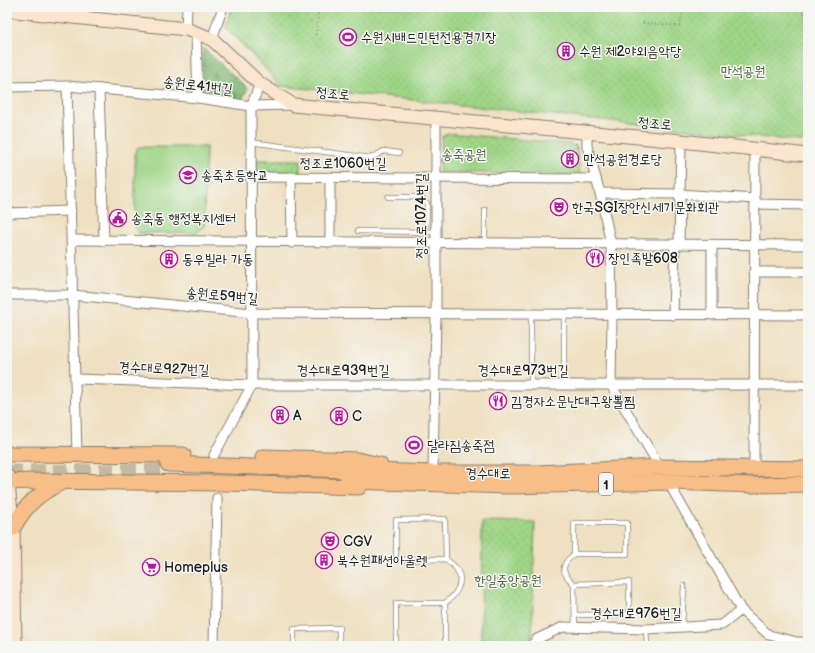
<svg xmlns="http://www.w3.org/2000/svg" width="815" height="653" viewBox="0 0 815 653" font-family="'Balsamiq Sans','Poor Story',sans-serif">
<defs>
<pattern id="forest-firs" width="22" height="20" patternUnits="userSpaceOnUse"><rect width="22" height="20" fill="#7fb673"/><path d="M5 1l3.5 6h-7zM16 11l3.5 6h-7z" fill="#67935e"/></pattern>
<pattern id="park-dots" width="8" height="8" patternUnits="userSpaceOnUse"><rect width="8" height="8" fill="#9fd586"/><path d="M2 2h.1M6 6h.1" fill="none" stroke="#88b673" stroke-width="1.8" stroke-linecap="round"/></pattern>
</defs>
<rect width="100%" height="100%" fill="#f6f6f2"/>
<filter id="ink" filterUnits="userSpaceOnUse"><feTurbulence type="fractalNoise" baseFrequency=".025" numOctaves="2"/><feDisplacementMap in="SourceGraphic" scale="8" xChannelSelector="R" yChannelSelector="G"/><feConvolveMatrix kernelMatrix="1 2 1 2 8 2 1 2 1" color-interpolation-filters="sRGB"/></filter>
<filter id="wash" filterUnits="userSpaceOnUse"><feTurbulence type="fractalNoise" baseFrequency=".012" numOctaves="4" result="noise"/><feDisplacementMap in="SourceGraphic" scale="16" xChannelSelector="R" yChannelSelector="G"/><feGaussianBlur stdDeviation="0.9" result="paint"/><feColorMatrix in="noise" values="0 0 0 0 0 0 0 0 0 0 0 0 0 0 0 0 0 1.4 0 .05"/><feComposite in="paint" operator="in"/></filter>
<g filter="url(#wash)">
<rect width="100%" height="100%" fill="#efe0c1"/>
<path fill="#9fd586" stroke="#5e7851" d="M138,147H206L204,226L197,233H139L135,229V153Z"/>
<path fill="url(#forest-firs)" stroke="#4e6948" d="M203,48L246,87L247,90L242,99L214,97L203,91Z"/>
<g fill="url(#park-dots)" stroke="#5e7851">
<path d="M231,7H808V142L281,86L226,27Z"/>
<path d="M446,133L571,144L577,148L580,175L439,172L442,136H446Z"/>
<rect x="257" y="160" width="44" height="12"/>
<path d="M482,521L535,522L532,638L525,646H481Z"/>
</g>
</g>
<g filter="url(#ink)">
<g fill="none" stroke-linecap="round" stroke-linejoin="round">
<path stroke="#c5b9a0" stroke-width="15" stroke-dasharray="15 8" stroke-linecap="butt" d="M7,472L168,471"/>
<defs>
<g id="lane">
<path d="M250,142L371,158L384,151L399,153"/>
<path d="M388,197H421L427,203L426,232"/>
<path d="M358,231L435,232"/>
<path d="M485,243V210"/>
<path d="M531,314V384"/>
<path d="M564,385V314"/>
<path d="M574,554H627V523H574V554C560,565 561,573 574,584"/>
<path d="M445,603C455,596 465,583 457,570C455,566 449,562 446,559L396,560V520L445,519L446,559"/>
<path d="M575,615L629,614V582L574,584L575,627"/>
<path d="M682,627L684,586"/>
<path d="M646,629L647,646"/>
<path d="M294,646V629L339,628V646"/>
<path d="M396,646V603H445V646"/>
</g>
<g id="street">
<path d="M186,29L187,7"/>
<path d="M196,34L198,98"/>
<path d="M212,39L223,7"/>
<path d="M67,86L77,455"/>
<path d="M7,87L67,86L198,98L251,106L293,105"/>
<path d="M99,89L104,241"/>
<path d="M587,133V146L600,193L611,244L612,315L611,385L661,469"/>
<path d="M250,177L596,179"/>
<path d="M291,177L292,243"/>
<path d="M330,177V243"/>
<path d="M600,193L679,194L755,199"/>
<path d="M755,204L808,205"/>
<path d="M7,213L71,211"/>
<path d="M72,240L808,245"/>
<path d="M679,245L681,141"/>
<path d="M754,272H808"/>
<path d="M7,295H73L252,313L808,315"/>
<path d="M673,315L675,245"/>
<path d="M712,315V245"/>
<path d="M76,379L252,385H808"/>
<path d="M214,455L252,385L251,106L260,84"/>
<path d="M754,468L755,149"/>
<path d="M433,473L436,314V118"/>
<path d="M667,480L741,610L769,635L797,642H808"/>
<path d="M214,646L217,498"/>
<path d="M531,646L537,639L563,627L646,629L722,625L741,610"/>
</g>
<g id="secondary">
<path d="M7,10L186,29L212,39L260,84L293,105L681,141L808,155"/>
<path d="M7,476L13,528L15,646"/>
</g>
<g id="primary">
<path d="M7,454L183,455"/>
<path d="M263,457L357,460L380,465"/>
<path d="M168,464L433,473H537L660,467L808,469"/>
<path d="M347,481L510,486L669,482L753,485L808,484"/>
<path d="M7,482L30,481L225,483L359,487"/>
<path d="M13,528C26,504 38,494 62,482"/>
</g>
</defs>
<use href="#lane" stroke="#867e6e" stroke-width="6"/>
<use href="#street" stroke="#867e6e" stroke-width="11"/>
<use href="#secondary" stroke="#867e6e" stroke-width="15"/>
<use href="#primary" stroke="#867e6e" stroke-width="17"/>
<g stroke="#867e6e" stroke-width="1.5" stroke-dasharray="1 3" stroke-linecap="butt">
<path d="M643,23L680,26L683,7"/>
<path d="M316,35L319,7"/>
<path d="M576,143L577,146H580"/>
</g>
<use href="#lane" stroke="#fff" stroke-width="4.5"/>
<use href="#street" stroke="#fff" stroke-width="9"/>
<use href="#secondary" stroke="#fce5cf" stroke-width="13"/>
<use href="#primary" stroke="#f7be88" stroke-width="15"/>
</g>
</g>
<defs>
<symbol id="stadium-ring" viewBox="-11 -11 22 22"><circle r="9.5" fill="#f6f6f2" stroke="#b5179e" stroke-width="1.5"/><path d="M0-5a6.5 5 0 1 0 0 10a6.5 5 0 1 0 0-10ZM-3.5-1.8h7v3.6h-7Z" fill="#b5179e"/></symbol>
<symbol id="building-ring" viewBox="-11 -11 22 22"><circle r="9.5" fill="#f6f6f2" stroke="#b5179e" stroke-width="1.5"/><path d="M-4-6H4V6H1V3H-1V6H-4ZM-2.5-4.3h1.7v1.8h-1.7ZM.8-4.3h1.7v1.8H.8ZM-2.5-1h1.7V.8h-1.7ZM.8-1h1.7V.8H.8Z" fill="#b5179e"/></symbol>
<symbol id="school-ring" viewBox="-11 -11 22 22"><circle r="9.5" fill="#f6f6f2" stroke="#b5179e" stroke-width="1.5"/><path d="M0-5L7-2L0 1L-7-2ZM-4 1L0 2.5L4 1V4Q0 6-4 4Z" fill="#b5179e"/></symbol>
<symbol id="theatre-ring" viewBox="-11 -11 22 22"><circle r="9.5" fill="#f6f6f2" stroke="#b5179e" stroke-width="1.5"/><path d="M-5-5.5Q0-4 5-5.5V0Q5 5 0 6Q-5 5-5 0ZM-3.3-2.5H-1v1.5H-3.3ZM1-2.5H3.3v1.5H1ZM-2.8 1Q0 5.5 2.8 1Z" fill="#b5179e"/></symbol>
<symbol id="civic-ring" viewBox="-11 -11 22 22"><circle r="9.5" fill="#f6f6f2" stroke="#b5179e" stroke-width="1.5"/><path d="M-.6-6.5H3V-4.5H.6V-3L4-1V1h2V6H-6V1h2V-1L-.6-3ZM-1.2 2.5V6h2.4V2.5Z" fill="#b5179e"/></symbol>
<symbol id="restaurant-ring" viewBox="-11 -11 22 22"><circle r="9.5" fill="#f6f6f2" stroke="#b5179e" stroke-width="1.5"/><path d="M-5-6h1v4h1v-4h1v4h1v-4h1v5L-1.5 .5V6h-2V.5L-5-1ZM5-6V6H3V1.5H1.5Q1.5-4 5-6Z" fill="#b5179e"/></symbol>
<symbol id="supermarket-ring" viewBox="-11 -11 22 22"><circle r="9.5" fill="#f6f6f2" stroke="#b5179e" stroke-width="1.5"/><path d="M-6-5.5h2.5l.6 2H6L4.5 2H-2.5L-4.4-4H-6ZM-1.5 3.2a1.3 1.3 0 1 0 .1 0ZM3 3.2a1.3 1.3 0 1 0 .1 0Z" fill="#b5179e"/></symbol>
</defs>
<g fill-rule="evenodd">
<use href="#stadium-ring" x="338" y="27" width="20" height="20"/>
<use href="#building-ring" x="556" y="41" width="20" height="20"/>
<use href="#building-ring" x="560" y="149" width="20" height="20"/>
<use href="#school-ring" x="178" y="165" width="20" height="20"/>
<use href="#theatre-ring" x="549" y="197" width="20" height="20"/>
<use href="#civic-ring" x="108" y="208" width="20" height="20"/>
<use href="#restaurant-ring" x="585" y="248" width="20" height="20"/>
<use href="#building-ring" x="159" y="249" width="20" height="20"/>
<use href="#restaurant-ring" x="488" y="391" width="20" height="20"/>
<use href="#building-ring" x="270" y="405" width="20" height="20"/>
<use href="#building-ring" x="329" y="406" width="20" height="20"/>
<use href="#stadium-ring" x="404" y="435" width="20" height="20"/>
<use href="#theatre-ring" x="320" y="531" width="20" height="20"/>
<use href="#building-ring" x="314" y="550" width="20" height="20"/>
<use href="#supermarket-ring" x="141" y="557" width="20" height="20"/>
</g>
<g text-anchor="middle" stroke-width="3" stroke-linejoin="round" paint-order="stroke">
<rect fill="#f6f6f2" stroke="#5d5d5c" stroke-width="1" x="599" y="473" width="14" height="22" rx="3"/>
<g font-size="13" font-weight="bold" fill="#1c1c1c">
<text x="606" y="489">1</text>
</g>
<g font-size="14" fill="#1c1c1c" stroke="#f6f6f2" text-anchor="start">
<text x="361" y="42">수원시배드민턴전용경기장</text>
<text x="579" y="56">수원 제2야외음악당</text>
<text x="583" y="164">만석공원경로당</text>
<text x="201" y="180">송죽초등학교</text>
<text x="572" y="212">한국SGI장안신세기문화회관</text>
<text x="131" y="223">송죽동 행정복지센터</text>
<text x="608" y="263">장인족발608</text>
<text x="182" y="264">동우빌라 가동</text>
<text x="511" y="406">김경자소문난대구왕뽈찜</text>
<text x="293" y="420">A</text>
<text x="352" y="421">C</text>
<text x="427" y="450">달라짐송죽점</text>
<text x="343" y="546">CGV</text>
<text x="337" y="565">북수원패션아울렛</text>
<text x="164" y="572">Homeplus</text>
</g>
<g font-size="14" fill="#4a5d41" stroke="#f6f6f2">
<text x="743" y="76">만석공원</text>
<text x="464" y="159">송죽공원</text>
<text x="508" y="585">한일중앙공원</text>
</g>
<g font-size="14" fill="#1c1c1c" stroke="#f6f6f2">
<text transform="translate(198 85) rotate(7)" y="5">송원로41번길</text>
<text transform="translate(333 93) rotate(5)" y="5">정조로</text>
<text transform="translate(655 123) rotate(5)" y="5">정조로</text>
<text x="343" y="168">정조로1060번길</text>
<text transform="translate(421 216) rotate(-90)" y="5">정조로1074번길</text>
<text transform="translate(222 295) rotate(5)" y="5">송원로59번길</text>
<text transform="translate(164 368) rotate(2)" y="5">경수대로927번길</text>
<text x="343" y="375">경수대로939번길</text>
<text x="523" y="375">경수대로973번길</text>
<text x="488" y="478">경수대로</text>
<text x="636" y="618">경수대로976번길</text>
</g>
</g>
<rect width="815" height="653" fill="none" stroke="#f6f6f2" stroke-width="24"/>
</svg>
